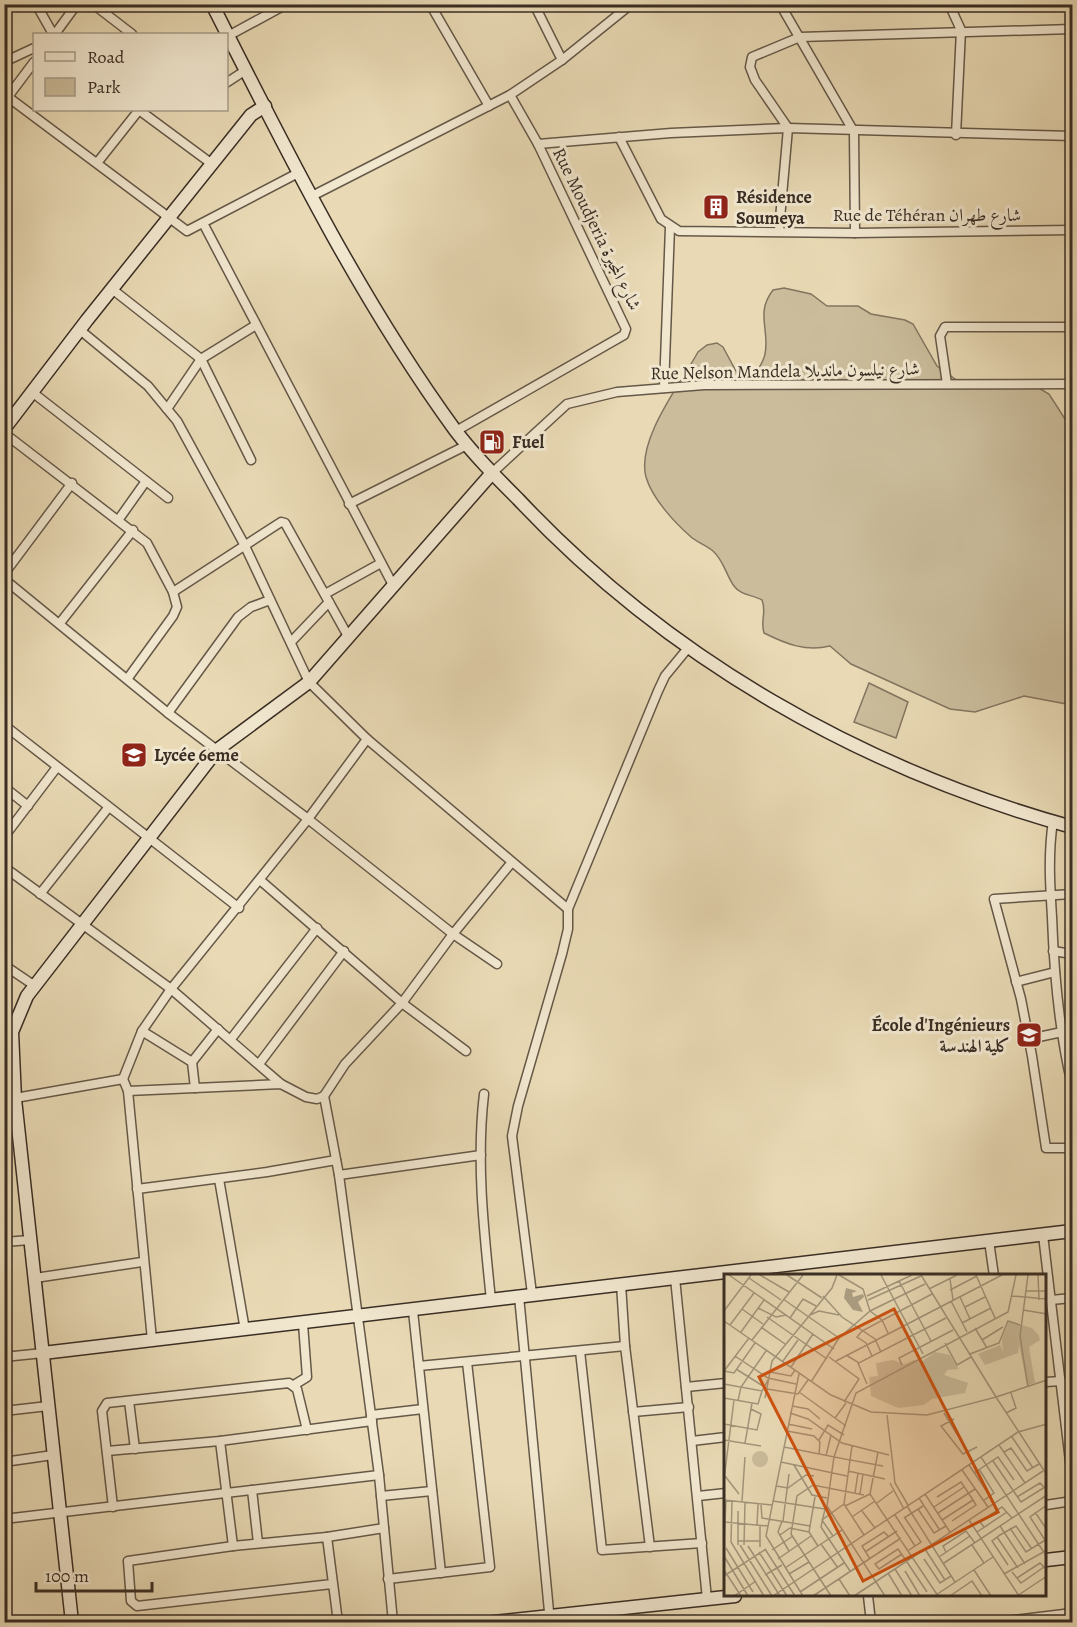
<svg xmlns="http://www.w3.org/2000/svg" width="1077" height="1627" viewBox="0 0 1077 1627" font-family="Alegreya,Amiri,serif">
<rect width="100%" height="100%" fill="#e9dab5"/>
<filter id="stains"><feTurbulence type="fractalNoise" baseFrequency=".00333" numOctaves="4"/><feColorMatrix values="0 0 0 0 .2 0 0 0 0 .09 0 0 0 0 .02 0 0 0 .5 -.17"/></filter>
<radialGradient id="worn" r=".72"><stop offset=".6" stop-color="#630" stop-opacity="0"/><stop offset="1" stop-color="#630" stop-opacity=".3"/></radialGradient>
<g fill="#cbbd9c" stroke="#827560" stroke-width="1.5">
<path d="M784,288L811,294L827,306H858L871,314L905,320L913,324L937,366L962,384L1037,387L1049,394L1065,419L1072,423V705L1024,696L975,712L950,709L851,664L830,646C806,652 786,644 764,633C760,621 767,612 762,600C753,595 740,595 734,586C726,575 724,561 713,551C706,545 696,542 690,536C674,522 652,498 646,477C636,440 681,383 698,352L707,345L717,343L723,347L737,373L746,377L755,375C758,369 764,361 765,354C770,330 755,313 773,290Z"/>
<path d="M869,683L908,702L896,738L854,722Z"/>
</g>
<g fill="none" stroke-linecap="round" stroke-linejoin="round">
<defs>
<g id="street">
<path d="M36,4L53,34"/>
<path d="M93,4L132,34"/>
<path d="M430,4L489,106"/>
<path d="M534,4L562,60"/>
<path d="M780,4L854,132L855,233"/>
<path d="M949,4L961,30L956,135"/>
<path d="M55,34L77,4"/>
<path d="M228,36L287,4"/>
<path d="M4,62L34,48"/>
<path d="M226,83L246,70"/>
<path d="M8,97L187,231L300,172"/>
<path d="M4,102L34,62"/>
<path d="M139,110L212,164"/>
<path d="M619,137L661,219L679,231L855,233L1072,230"/>
<path d="M538,144L671,133L788,128L1072,136"/>
<path d="M97,163L139,110"/>
<path d="M312,196L510,95L562,60L629,6L635,4"/>
<path d="M203,223L394,587"/>
<path d="M779,230L788,128L755,80L750,67L752,57L800,37L1072,29"/>
<path d="M112,289L201,359L251,460"/>
<path d="M80,330L148,386L177,421L244,544L309,682L367,739L568,909"/>
<path d="M947,384L940,336L945,327H1072"/>
<path d="M664,388L670,227"/>
<path d="M32,392L168,498"/>
<path d="M167,409L201,359L256,325"/>
<path d="M456,431L624,335L626,329L538,144L510,95"/>
<path d="M4,433L147,543L173,592L177,607L173,616L128,678"/>
<path d="M492,473L567,404L617,392L704,385L1072,384"/>
<path d="M349,504L467,445"/>
<path d="M119,519L146,481"/>
<path d="M4,574L72,483"/>
<path d="M4,579L168,713L308,819L171,989L142,1031L123,1079"/>
<path d="M173,592L281,522L285,523L349,638"/>
<path d="M325,594L381,563"/>
<path d="M60,623L133,530"/>
<path d="M291,642L329,602"/>
<path d="M168,713L238,617L251,607L270,600"/>
<path d="M4,725L239,908"/>
<path d="M367,739L308,819L453,934L497,964"/>
<path d="M4,787L28,806"/>
<path d="M1053,821C1048,854 1050,885 1052,917C1054,973 1059,1031 1072,1085"/>
<path d="M4,837L57,767"/>
<path d="M4,867L171,989L281,1084"/>
<path d="M260,880L402,1003L466,1051"/>
<path d="M40,894L108,808"/>
<path d="M1072,894L994,899L1021,999L1032,1056L1046,1148H1072"/>
<path d="M1053,951L1072,954"/>
<path d="M4,965L35,986"/>
<path d="M1016,982L1055,972"/>
<path d="M142,1031L192,1062L195,1088"/>
<path d="M231,1039L317,928"/>
<path d="M1029,1039L1062,1032"/>
<path d="M192,1062L218,1029"/>
<path d="M259,1064L344,951"/>
<path d="M128,1091L281,1084L306,1097L317,1099L324,1096L339,1175L379,1475L393,1622"/>
<path d="M484,1094C476,1162 484,1232 491,1300"/>
<path d="M324,1096L345,1064L402,1003L453,934L512,862"/>
<path d="M4,1100L123,1079L128,1091L152,1340"/>
<path d="M339,1175L481,1155"/>
<path d="M219,1179L245,1330"/>
<path d="M137,1189L267,1172L336,1160"/>
<path d="M1043,1235L1072,1478"/>
<path d="M989,1241L994,1276"/>
<path d="M4,1242L30,1240"/>
<path d="M35,1278L142,1262"/>
<path d="M675,1278L707,1599"/>
<path d="M621,1284L625,1346L650,1547"/>
<path d="M532,1294L512,1136L518,1106L562,954L568,929V909L658,691L665,676L688,648"/>
<path d="M519,1296L550,1622"/>
<path d="M1051,1300L1072,1298"/>
<path d="M413,1311L441,1573"/>
<path d="M580,1351L602,1550L702,1543"/>
<path d="M4,1357L43,1353"/>
<path d="M419,1366L625,1346"/>
<path d="M1046,1382L1061,1381"/>
<path d="M294,1385L307,1377L303,1324"/>
<path d="M686,1387L726,1383"/>
<path d="M129,1401L135,1449"/>
<path d="M4,1411L48,1406"/>
<path d="M633,1412L689,1407"/>
<path d="M371,1415L423,1409"/>
<path d="M220,1441L233,1546"/>
<path d="M692,1441L726,1437"/>
<path d="M107,1451L220,1441L372,1421"/>
<path d="M4,1462L53,1455"/>
<path d="M252,1490L258,1543"/>
<path d="M381,1496L432,1491"/>
<path d="M698,1496L726,1493"/>
<path d="M1046,1505L1072,1501"/>
<path d="M113,1507L102,1411L107,1403L289,1383L297,1389L307,1430"/>
<path d="M4,1519L379,1475"/>
<path d="M327,1537L384,1528"/>
<path d="M388,1579L490,1567L467,1362"/>
<path d="M332,1584L137,1606L131,1601L128,1561L233,1546L327,1537L338,1622"/>
<path d="M868,1596L871,1622"/>
<path d="M605,1610L608,1622"/>
<path d="M998,1622L1072,1613"/>
</g>
<g id="secondary">
<path d="M212,4C286,150 359,298 455,430C474,455 496,477 518,499C668,659 862,769 1072,827"/>
<path d="M4,429L87,320L251,115L265,106"/>
<path d="M43,1353L1072,1231"/>
<path d="M1046,1560L1072,1557"/>
<path d="M72,1622L15,1099L12,1032L27,996L217,750L309,682L492,473"/>
<path d="M494,1622L735,1596"/>
</g>
</defs>
<use href="#street" stroke="#655848" stroke-width="11"/>
<use href="#secondary" stroke="#392d24" stroke-width="15"/>
<use href="#street" stroke="#f1e7cf" stroke-width="8"/>
<use href="#secondary" stroke="#f1e7cf" stroke-width="12"/>
</g>
<defs>
<symbol id="building-square" viewBox="-11 -11 22 22"><rect x="-9" y="-9" width="18" height="18" rx="4" fill="#8f2418" stroke="#f1e7cf"/><path d="M-4-6H4V6H1V3H-1V6H-4ZM-2.5-4.3h1.7v1.8h-1.7ZM.8-4.3h1.7v1.8H.8ZM-2.5-1h1.7V.8h-1.7ZM.8-1h1.7V.8H.8Z" fill="#fff"/></symbol>
<symbol id="fuel-square" viewBox="-11 -11 22 22"><rect x="-9" y="-9" width="18" height="18" rx="4" fill="#8f2418" stroke="#f1e7cf"/><path d="M-5.5-6h7V0h2V4h1.3V-2.5L3-4.5l.8-.8L6-3V5H2.5V1h-1V6h-7ZM-4.2-4.7v3.2H.2V-4.7Z" fill="#fff"/></symbol>
<symbol id="school-square" viewBox="-11 -11 22 22"><rect x="-9" y="-9" width="18" height="18" rx="4" fill="#8f2418" stroke="#f1e7cf"/><path d="M0-5L7-2L0 1L-7-2ZM-4 1L0 2.5L4 1V4Q0 6-4 4Z" fill="#fff"/></symbol>
<symbol id="university-square" viewBox="-11 -11 22 22"><rect x="-9" y="-9" width="18" height="18" rx="4" fill="#8f2418" stroke="#f1e7cf"/><path d="M0-5L7-2L0 1L-7-2ZM-4 1L0 2.5L4 1V4Q0 6-4 4Z" fill="#fff"/></symbol>
</defs>
<g fill-rule="evenodd">
<use href="#building-square" x="701" y="192" width="30" height="30"/>
<use href="#fuel-square" x="477" y="427" width="30" height="30"/>
<use href="#school-square" x="119" y="740" width="30" height="30"/>
<use href="#university-square" x="1014" y="1020" width="30" height="30"/>
</g>
<g text-anchor="middle" stroke-width="6" stroke-linejoin="round" paint-order="stroke">
<g font-size="18" font-weight="bold" fill="#392d24" stroke="#f1e7cf" text-anchor="start">
<text x="736" y="203">Résidence<tspan x="736" dy="21">Soumeya</tspan></text>
<text x="512" y="448">Fuel</text>
<text x="154" y="761">Lycée 6eme</text>
<text x="1010" y="1031" text-anchor="end">École d'Ingénieurs<tspan x="1010" dy="21">كلية الهندسة</tspan></text>
</g>
<g font-size="18" fill="#392d24" stroke="#f1e7cf">
<text x="927" y="221">Rue de Téhéran شارع طهران</text>
<text transform="translate(597 229) rotate(64)" y="6">Rue Moudjeria شارع المجيرة</text>
<text transform="translate(785 371) rotate(-1)" y="6">Rue Nelson Mandela شارع نيلسون مانديلا</text>
</g>
</g>
<g transform="translate(724 1274)">
<rect width="322" height="322" fill="#e9dab5"/>
<path d="M285,47L308,54L315,62L316,66L305,73L311,109L303,111L295,71L294,79L261,91L254,80L276,71L279,78L278,65ZM211,78L226,81L235,95L223,96L220,101L244,109L241,119L208,125L200,131L174,134L147,122L145,103L154,102L152,89L169,86L180,90L190,86L197,88ZM28 185a8 8 0 1 1 16 0a8 8 0 1 1-16 0Z" fill="#cbbd9c"/>
<path d="M122,14L133,17L128,19L129,23L139,20L140,23L134,28L139,38L129,36L120,24Z" fill="#ad9f84"/>
<path fill="none" stroke="#a3957b" stroke-width="1.5" d="M5,1L110,75M36,1L65,18M63,1L98,24M157,1L199,80M197,1L272,123L323,106M252,1L271,44M314,1L315,26M25,4L57,26M226,5L229,26M175,7L207,67M205,15L233,1M226,16L253,2M302,17H323M99,22L118,43L151,65L157,78M143,22L188,1M288,22L323,25M236,23L246,45M59,25L115,64M144,26L197,2M227,27L243,58M241,33L261,23M34,34L52,43L62,41M18,35L39,50M299,36L323,40M0,37L27,1M86,41L95,37L115,41M43,43L103,85M66,44L79,25L92,32M0,47L107,121L147,138L203,141L272,123L323,201M238,49L267,34M6,51L30,19M37,53L61,70M251,54L263,74M17,58L40,26M164,59L158,46L146,37L201,10M28,66L79,1M258,66L279,53M221,69L233,91L247,83M246,80L275,69L284,47L296,51M122,81L135,89L222,44M11,82L44,104L72,110M148,82L142,69L133,63L138,57L208,20M105,83L135,105L120,128M59,87L74,66M112,87L278,1M134,89L143,110M178,91L175,84L229,56M67,93L89,60M12,95L39,112M0,97L10,99L31,69M0,97L25,64M46,98L67,102L71,96M75,100L42,262L79,322M87,108L115,64L146,37L139,15L115,1M0,110L38,117L44,106M304,113L296,62L304,1M43,115L74,120L84,106M75,118L122,152M0,124L34,130L38,117M41,124L48,87L108,14L113,1M14,127L17,113L42,77M68,132L84,135L96,145M66,139L84,145L118,169L165,181M220,139L244,178M282,139L292,134L287,119M163,141L171,209L184,231M111,144L122,129M230,145L217,152L239,180L253,173M0,150L33,156L37,140L27,135M64,150L88,155M63,157L90,162L96,168L95,180M288,163L309,194M0,166L37,172M95,166L104,151L120,161M21,169L28,129M275,171L301,209M128,172L126,186L159,192M60,173L126,186L120,230M280,178L287,174L303,197L315,190M102,182L107,161M257,183L323,283M269,187L297,228L321,213M57,188L123,202M70,191L88,221L103,224M245,191L266,222M255,195L270,219L259,227M238,196L264,233M124,197L161,205M250,199L274,183L290,206M1,202L15,220M0,205L10,126M166,209L180,235M52,212L64,214L82,201L90,202M131,219L134,199M136,220L139,200M146,220L154,178M201,220L226,258M91,223L85,258L94,272M213,223L237,208L249,226L252,231L228,247M293,223L316,209L321,214M195,224L215,255M0,226L48,231M8,226L7,268L40,322M18,227L21,183M49,227L101,235M153,229L169,217M37,230L38,244L86,252M121,232L146,220L214,322M183,232L231,308M210,233L240,213M105,235H101L97,253L126,297M194,235L210,259L222,252M138,237L151,254M311,238L323,256M214,239L251,215M171,241L191,272M128,243L151,227M180,244L199,232M181,244L197,268L185,276M218,246L249,226M245,246L295,322M58,247L54,258L65,277M59,247L65,200M0,248L44,252M33,251L34,230M36,252V273M276,252L301,290M260,253L256,248L278,233L288,244M286,254L302,278L323,265M253,258L283,238M56,261L66,254L85,258M109,262L98,246L120,230L140,261M273,263L294,294M321,266L306,243L323,231M14,267H36M0,270L2,226M97,270L114,294M14,271V237M16,271L48,322M20,271L21,228M248,271L260,289M24,272L56,322M2,274L29,318M41,275L71,322M201,275L221,306M48,276L69,262M35,278L63,322M141,278L173,257M222,278L219,272L242,257L251,269M178,280L155,295L151,290L174,275L181,285L203,318M0,282L24,322M215,283L246,262M54,285L87,262M146,285L138,272L160,258L165,263M200,285L216,309L227,302M220,289L323,221M284,291L268,267L276,261L292,252L308,275M61,294L118,256M171,295L188,322M0,296L17,322M250,296L267,322M181,297L196,322M288,298L297,309L320,293M164,299L178,322M65,300L85,288M280,300L323,276M41,301L58,291M0,302L42,275M293,304L316,289L323,296M115,305L126,322M76,318L120,289M212,321L269,283M10,322L32,307M49,322L294,158L323,150M89,322L177,264M107,322L67,260L73,222L89,211L140,221M130,322L319,197M161,322L103,232L110,183L132,119L284,38L292,1M226,322L248,307L258,322M293,322L323,302"/>
<path fill="#ce5210" fill-opacity="0.15" stroke="#ce5210" stroke-width="3" d="M170,35L274,238L139,307L35,103Z"/>
<rect width="322" height="322" fill="none" stroke="#392d24" stroke-width="3"/>
</g>
<rect width="1077" height="1627" fill="none" stroke="#e9dab5" stroke-width="24"/>
<rect x="6" y="6" width="1065" height="1615" fill="none" stroke="#392d24" stroke-width="3"/>
<rect x="12" y="12" width="1053" height="1603" fill="none" stroke="#392d24" stroke-width="1.5"/>
<rect x="33" y="33" width="195" height="78" fill="#f1e7cf" stroke="#a79d8b" stroke-width="1.5"/>
<rect x="45" y="52" width="30" height="9" fill="#f1e7cf" stroke="#a79d8b" stroke-width="1.5"/>
<text x="87" y="63" font-size="18" fill="#392d24">Road</text>
<rect x="45" y="78" width="30" height="18" fill="#cbbd9c" stroke="#a79d8b" stroke-width="1.5"/>
<text x="87" y="93" font-size="18" fill="#392d24">Park</text>
<path d="M36 1582v9h116v-9" fill="none" stroke="#392d24" stroke-width="3"/>
<text x="45" y="1582" font-size="18" fill="#392d24" stroke="#f1e7cf" stroke-width="4.5" paint-order="stroke">100 m</text>
<rect width="100%" height="100%" filter="url(#stains)"/>
<rect width="100%" height="100%" fill="url(#worn)"/>
</svg>
